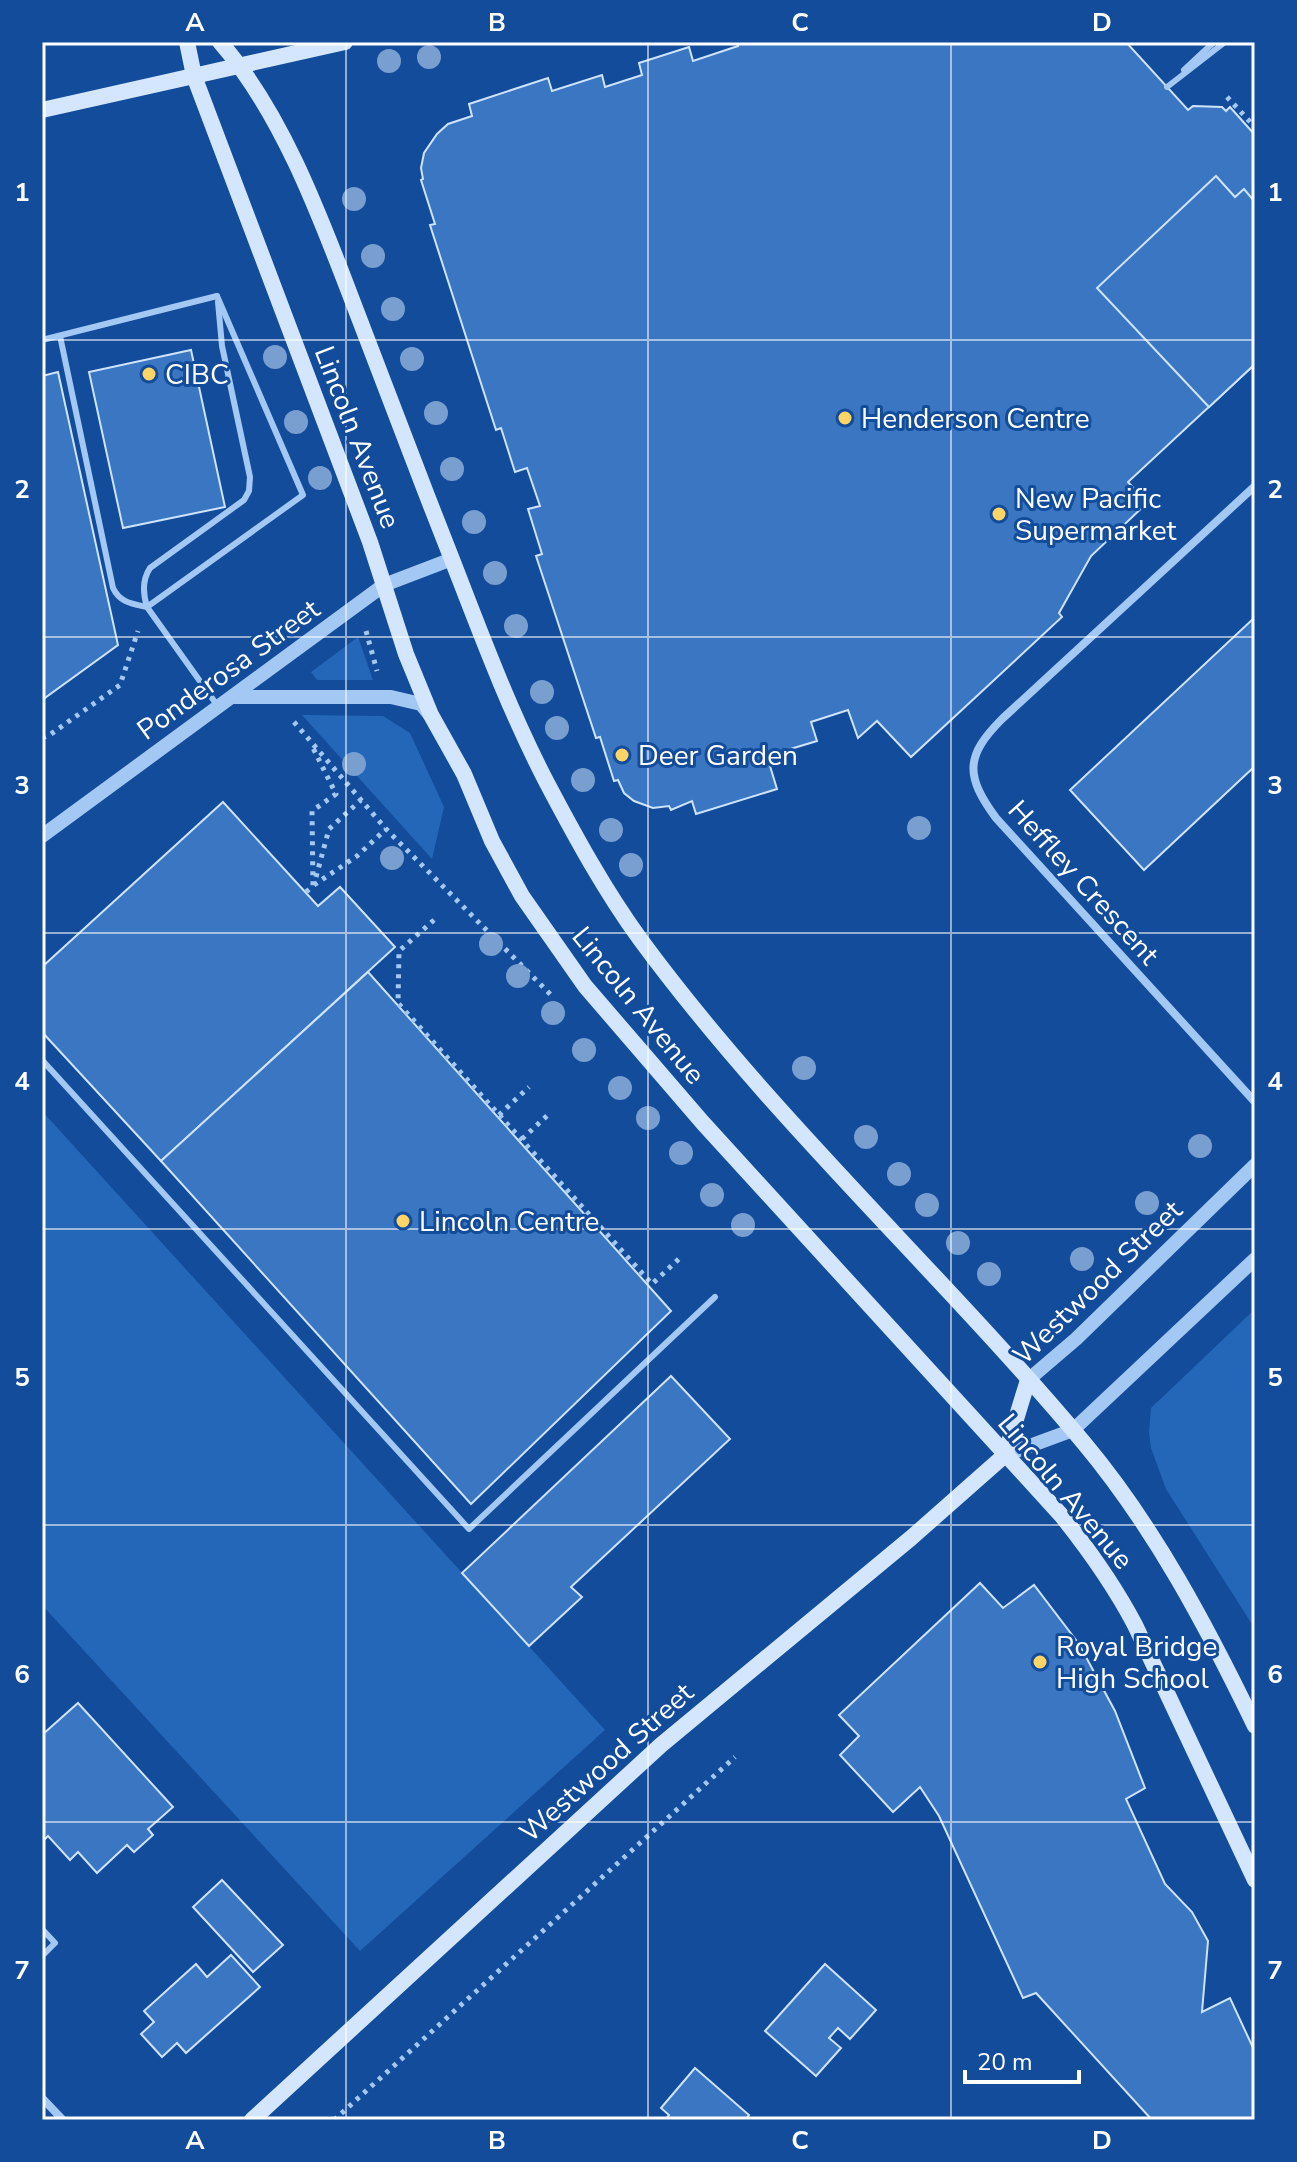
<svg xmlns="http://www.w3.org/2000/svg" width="1297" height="2162" viewBox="0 0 1297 2162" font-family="'Nunito Sans',sans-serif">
<rect width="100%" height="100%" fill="#124c9a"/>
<g fill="#2466b8">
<path d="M358,637L373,680H317L311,672Z"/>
<path d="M302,715L383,716L410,733L444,807L432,859Z"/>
<path d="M42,1111L605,1730L360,1951L42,1605Z"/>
<path d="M1255,1309V1629L1166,1489L1151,1448L1149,1432L1151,1408Z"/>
</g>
<g fill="#3a76c1" stroke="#cde3fe" stroke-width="2">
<path d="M737,42H1126L1188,110L1193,106L1222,107L1226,111L1230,107L1255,135V364L1128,482L1147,503L1091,556L1059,613L1062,617L911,757L877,721L858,738L848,710L811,722L817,741L767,756L777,789L696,814L692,801L671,810L669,806L653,808L634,801L624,793L618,780L614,781L600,737L596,738L536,556L542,554L528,509L540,506L527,468L515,472L501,428L496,430L430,225L435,224L421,180L423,179L421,168L424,153L437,134L448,124L472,116L469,104L548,78L552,91L602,75L605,87L642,75L639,63L689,47L693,61L738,46Z"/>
<path d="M1216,176L1235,197L1244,189L1255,202V364L1209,407L1097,288Z"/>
<path d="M191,350L225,507L123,528L89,372Z"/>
<path d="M58,372L118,645L42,700V376Z"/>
<path d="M1254,618L1255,766L1144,870L1070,790Z"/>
<path d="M223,802L318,906L340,887L395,947L161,1161L42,1032V967Z"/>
<path d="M368,972L671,1311L471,1504L161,1161Z"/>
<path d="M671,1376L730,1439L571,1587L582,1597L529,1646L462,1573Z"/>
<path d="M980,1583L1003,1608L1034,1585L1079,1644L1115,1711L1145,1788L1126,1799L1165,1884L1192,1912L1208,1941L1202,2012L1230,1998L1255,2052V2120H1152L1036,1993L1023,1998L939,1816L920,1787L893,1812L840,1755L859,1736L839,1715Z"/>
<path d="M78,1703L173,1807L148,1829L153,1835L134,1852L127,1845L97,1873L78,1852L70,1860L48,1836L42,1842V1735Z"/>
<path d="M222,1880L283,1945L253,1972L193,1907Z"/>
<path d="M231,1955L260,1987L186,2053L177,2043L162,2057L141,2034L154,2022L144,2011L196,1964L207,1977Z"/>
<path d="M825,1964L876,2010L850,2039L838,2028L829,2038L841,2048L816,2076L765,2031Z"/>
<path d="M695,2068L749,2115L745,2120H665L669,2115L661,2108Z"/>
</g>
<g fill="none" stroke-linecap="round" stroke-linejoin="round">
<g stroke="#a4c8f4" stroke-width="5" stroke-dasharray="4 6" stroke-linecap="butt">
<path d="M1254,67L1255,68"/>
<path d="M1227,97L1255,127"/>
<path d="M366,631L377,671"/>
<path d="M294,722L386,829L552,996"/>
<path d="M42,738L51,734L120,685L138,631"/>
<path d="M316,877L329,829L361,800"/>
<path d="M314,885L357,856L386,829"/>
<path d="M306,892L313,886L312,811L336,794L313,748"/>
<path d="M434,920L399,951L398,1003L652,1284L682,1256"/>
<path d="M499,1115L529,1087"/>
<path d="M522,1139L551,1112"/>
<path d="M334,2120L735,1757"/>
</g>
<g stroke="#a4c8f4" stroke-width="6">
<path d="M1184,70L1214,42"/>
<path d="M1167,87L1225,42"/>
<path d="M60,336L113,588C120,603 133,604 147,607L303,495L217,296"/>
<path d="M42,340L217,296"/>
<path d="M217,705L147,607C143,594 142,580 150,568L244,500L249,491L250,477L222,346L218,302"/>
<path d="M42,1060L469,1529L715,1297"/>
<path d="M42,1929L55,1943L42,1956"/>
</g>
<g stroke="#a4c8f4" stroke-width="8">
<path d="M1255,486L1002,719C965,756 965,776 996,818L1255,1102"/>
<path d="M42,2098L63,2120"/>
</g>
<g stroke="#a4c8f4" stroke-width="14">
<path d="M235,697H391L421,704L429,714"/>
<path d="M42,836L384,585L452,559"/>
<path d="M1028,1380L1076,1339L1255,1165"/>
<path d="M1005,1455L1073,1430L1255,1259"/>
</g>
<g stroke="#d4e6fd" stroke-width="16">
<path d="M187,42L194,76L370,542L406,654L431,715L464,774L492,841L522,896L585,986L703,1123L1061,1515C1089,1550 1114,1585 1135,1625L1255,1880"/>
<path d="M220,42C285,116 324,227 359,318C390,400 421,481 453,562C482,637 510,712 547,783C575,836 605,891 640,939C773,1120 940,1271 1084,1443C1155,1528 1207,1627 1255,1726"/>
<path d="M42,110L345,42"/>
<path d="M252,2120L661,1745L911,1538L1005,1455L1028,1380"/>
</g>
</g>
<g fill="#799fd1">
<circle cx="429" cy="57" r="12"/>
<circle cx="389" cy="61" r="12"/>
<circle cx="354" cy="199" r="12"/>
<circle cx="373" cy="256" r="12"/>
<circle cx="393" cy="309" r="12"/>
<circle cx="275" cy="357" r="12"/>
<circle cx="412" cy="359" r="12"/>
<circle cx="436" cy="413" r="12"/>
<circle cx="296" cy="422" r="12"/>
<circle cx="452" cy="469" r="12"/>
<circle cx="320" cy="478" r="12"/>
<circle cx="474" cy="522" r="12"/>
<circle cx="495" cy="573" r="12"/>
<circle cx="516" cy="626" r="12"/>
<circle cx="542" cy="692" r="12"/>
<circle cx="557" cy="728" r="12"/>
<circle cx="354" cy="764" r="12"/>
<circle cx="583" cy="780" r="12"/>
<circle cx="919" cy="828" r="12"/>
<circle cx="611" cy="830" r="12"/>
<circle cx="392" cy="858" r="12"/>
<circle cx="631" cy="865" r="12"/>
<circle cx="491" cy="944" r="12"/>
<circle cx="518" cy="976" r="12"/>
<circle cx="553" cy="1013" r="12"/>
<circle cx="584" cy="1050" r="12"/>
<circle cx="804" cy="1068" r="12"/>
<circle cx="620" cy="1088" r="12"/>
<circle cx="648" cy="1118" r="12"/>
<circle cx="866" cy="1137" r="12"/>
<circle cx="1200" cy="1146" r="12"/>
<circle cx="681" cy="1153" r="12"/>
<circle cx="899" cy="1174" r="12"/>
<circle cx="712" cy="1195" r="12"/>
<circle cx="1147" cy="1203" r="12"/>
<circle cx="927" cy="1205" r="12"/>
<circle cx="743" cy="1225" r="12"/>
<circle cx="958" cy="1243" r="12"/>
<circle cx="1082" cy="1259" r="12"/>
<circle cx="989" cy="1274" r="12"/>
</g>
<path fill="none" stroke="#fff" stroke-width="2" stroke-opacity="0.55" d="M346,42V2120M648,42V2120M951,42V2120M42,340H1255M42,637H1255M42,933H1255M42,1229H1255M42,1525H1255M42,1822H1255"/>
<g fill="#ffd467" stroke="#124c9a" stroke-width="3">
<circle cx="149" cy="374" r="8"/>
<circle cx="845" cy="418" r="8"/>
<circle cx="999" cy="514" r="8"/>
<circle cx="622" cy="755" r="8"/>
<circle cx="403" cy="1221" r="8"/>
<circle cx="1040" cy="1662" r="8"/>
</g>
<g text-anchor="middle" stroke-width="6" stroke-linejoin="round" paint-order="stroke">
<g font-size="28" fill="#fff" stroke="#124c9a" text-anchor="start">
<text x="165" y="384">CIBC</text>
<text x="861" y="428">Henderson Centre</text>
<text x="1015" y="508">New Pacific<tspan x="1015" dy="32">Supermarket</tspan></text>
<text x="638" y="765">Deer Garden</text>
<text x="419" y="1231">Lincoln Centre</text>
<text x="1056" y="1656">Royal Bridge<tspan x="1056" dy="32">High School</tspan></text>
</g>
<g font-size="28" fill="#fff" stroke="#124c9a">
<text transform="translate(358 437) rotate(69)" y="10">Lincoln Avenue</text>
<text transform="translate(228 669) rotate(-36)" y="10">Ponderosa Street</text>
<text transform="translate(1084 882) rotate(48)" y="10">Heffley Crescent</text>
<text transform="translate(639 1005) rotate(51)" y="10">Lincoln Avenue</text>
<text transform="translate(1097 1282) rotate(-44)" y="10">Westwood Street</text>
<text transform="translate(1066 1491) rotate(50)" y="10">Lincoln Avenue</text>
<text transform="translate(606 1762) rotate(-42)" y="10">Westwood Street</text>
</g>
</g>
<rect width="1297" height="2162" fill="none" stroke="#124c9a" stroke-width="88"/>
<path d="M965 2070v12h114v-12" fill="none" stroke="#ffffff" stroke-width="4"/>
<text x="977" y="2070" font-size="24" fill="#ffffff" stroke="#124c9a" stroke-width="6" paint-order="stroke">20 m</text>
<rect x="44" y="44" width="1209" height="2074" fill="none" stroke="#fff" stroke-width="3"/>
<g font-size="26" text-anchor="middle" font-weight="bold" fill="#fff">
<text x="195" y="31">A</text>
<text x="497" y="31">B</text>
<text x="800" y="31">C</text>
<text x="1102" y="31">D</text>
<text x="22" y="201">1</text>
<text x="1275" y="201">1</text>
<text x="22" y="498">2</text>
<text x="1275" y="498">2</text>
<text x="22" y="794">3</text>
<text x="1275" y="794">3</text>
<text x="22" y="1090">4</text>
<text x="1275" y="1090">4</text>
<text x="22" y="1386">5</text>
<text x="1275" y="1386">5</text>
<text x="22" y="1683">6</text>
<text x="1275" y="1683">6</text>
<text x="22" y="1979">7</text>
<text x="1275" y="1979">7</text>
<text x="195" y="2149">A</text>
<text x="497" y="2149">B</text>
<text x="800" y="2149">C</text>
<text x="1102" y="2149">D</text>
</g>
</svg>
